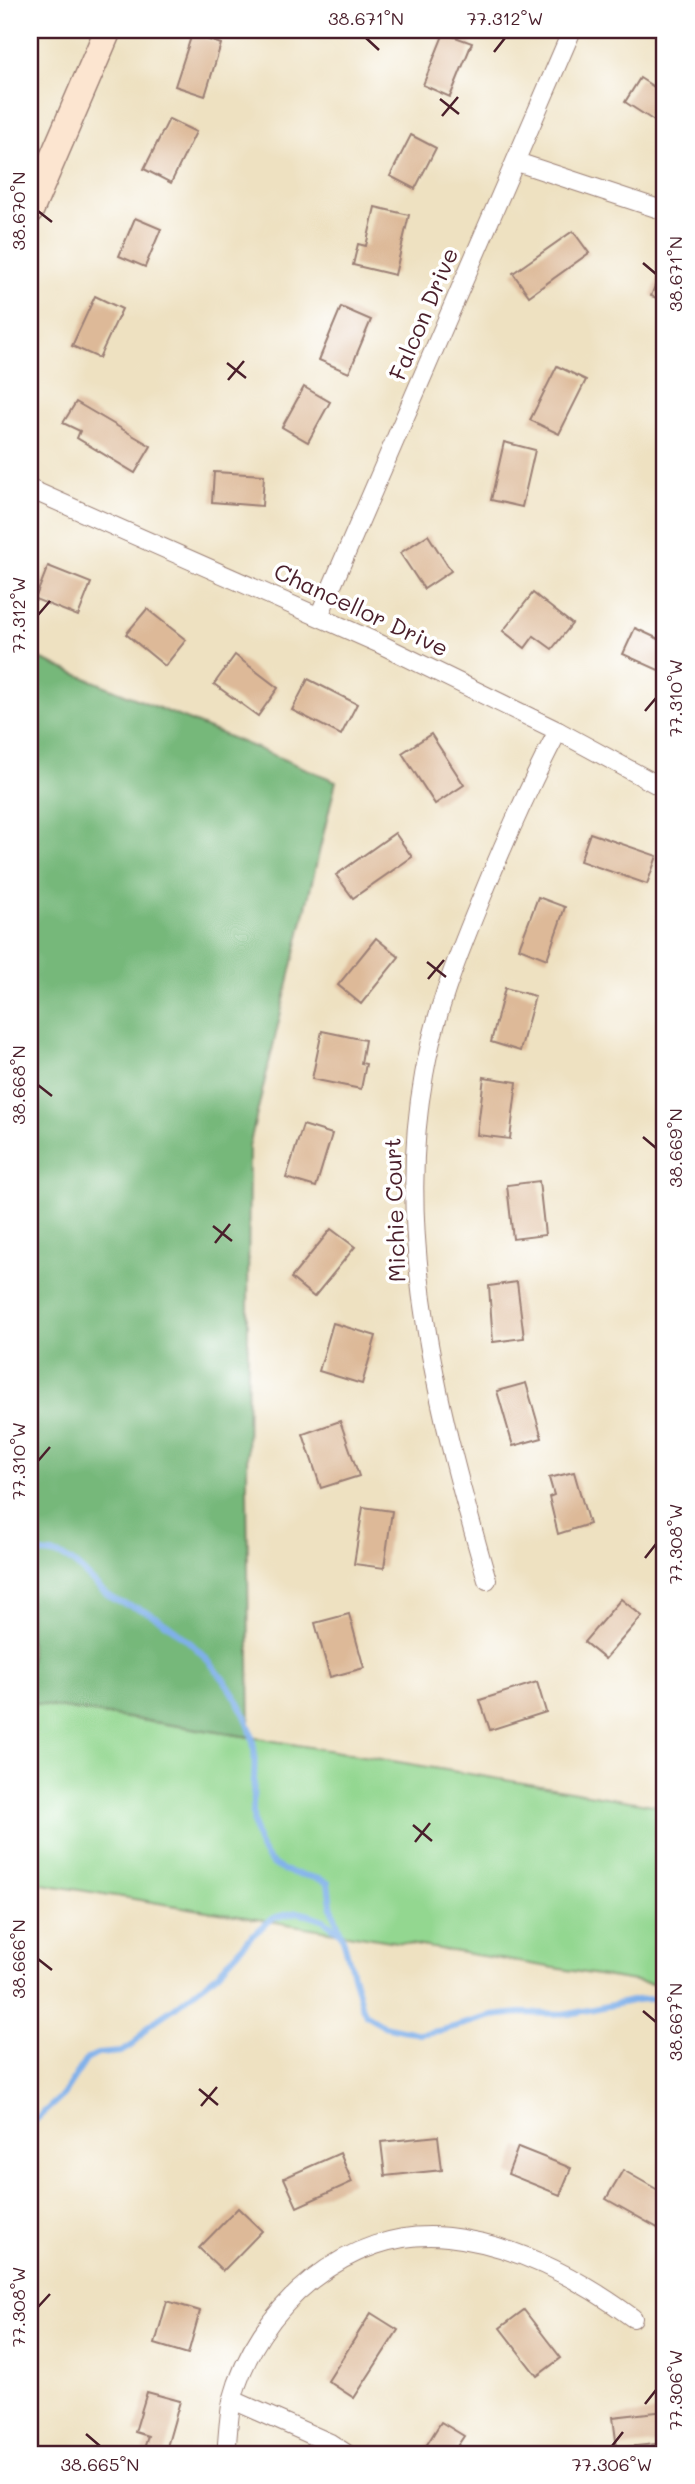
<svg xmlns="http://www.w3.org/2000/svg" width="695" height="2484" viewBox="0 0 695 2484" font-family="Mali,sans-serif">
<rect width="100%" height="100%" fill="#fff"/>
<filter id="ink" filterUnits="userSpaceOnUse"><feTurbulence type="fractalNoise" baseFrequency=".0143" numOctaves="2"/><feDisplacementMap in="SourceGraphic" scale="14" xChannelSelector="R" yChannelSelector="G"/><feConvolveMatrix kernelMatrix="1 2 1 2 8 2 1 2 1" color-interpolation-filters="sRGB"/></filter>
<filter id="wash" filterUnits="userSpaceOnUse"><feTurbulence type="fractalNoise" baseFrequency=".00686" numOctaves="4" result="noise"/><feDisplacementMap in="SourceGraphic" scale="28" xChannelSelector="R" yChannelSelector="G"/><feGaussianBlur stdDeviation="1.57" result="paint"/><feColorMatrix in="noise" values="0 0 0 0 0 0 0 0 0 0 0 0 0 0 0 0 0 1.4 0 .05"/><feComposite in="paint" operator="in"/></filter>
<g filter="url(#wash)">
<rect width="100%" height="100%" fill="#eee1c1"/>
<path fill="#93d790" stroke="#6e7b5e" stroke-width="2" d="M30,1703L250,1737L665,1807V1986L30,1882Z"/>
<path fill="#76b87a" stroke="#606c52" stroke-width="2" d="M30,655L336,781L249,1147L247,1486L250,1737L30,1703Z"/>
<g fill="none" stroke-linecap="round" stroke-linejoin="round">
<g stroke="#7fb0ea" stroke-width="6">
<path d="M30,1552C40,1553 52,1553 61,1556C77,1561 94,1586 110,1597C121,1605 136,1606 149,1613C194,1638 247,1694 254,1747C258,1782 243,1826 266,1857C283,1878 306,1871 328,1883L331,1905L344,1942L361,2004L366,2015L384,2026L420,2034L443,2030L492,2016L520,2013L569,2014L636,2000L665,1998"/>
<path d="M30,2125L63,2095L86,2060L97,2054L121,2052L133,2045L149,2025L174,2008L217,1974L253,1935L273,1918L297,1912L310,1915L322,1919L340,1932"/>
</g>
</g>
<g id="blocks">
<g fill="#ddb998">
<path d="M444,33L472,43L450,97L423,85Z"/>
<path d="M192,34L221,44L205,96L175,86Z"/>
<path d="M640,78L665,94V128L625,102Z"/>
<path d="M169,119L196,132L171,183L144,169Z"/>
<path d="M411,135L436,148L415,189L390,176Z"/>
<path d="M375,207L409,215L395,275L353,265L358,244L366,246Z"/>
<path d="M135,218L161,229L145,267L119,256Z"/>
<path d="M573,231L589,253L529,296L513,273Z"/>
<path d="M662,268L665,270V301L651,296Z"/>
<path d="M95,296L122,309L99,358L72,346Z"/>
<path d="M341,307L371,320L349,373L319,360Z"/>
<path d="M557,366L586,380L559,434L530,420Z"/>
<path d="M304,387L330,402L308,442L282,427Z"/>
<path d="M76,402L151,446L135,473L77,438L80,431L63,423Z"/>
<path d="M504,442L535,450L522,507L491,500Z"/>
<path d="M214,472L264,475L262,506L212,502Z"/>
<path d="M428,535L451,571L424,589L400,553Z"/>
<path d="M48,566L91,583L78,616L35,599Z"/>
<path d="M533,593L572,624L552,649L534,636L525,648L503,631Z"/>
<path d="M147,609L186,640L165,666L126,634Z"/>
<path d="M635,628L665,642V673L623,654Z"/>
<path d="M235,655L278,688L258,716L214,684Z"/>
<path d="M308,679L357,704L341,735L292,710Z"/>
<path d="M431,734L464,785L435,804L402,753Z"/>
<path d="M395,833L412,857L353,898L336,875Z"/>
<path d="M590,833L657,856L647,884L580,861Z"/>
<path d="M538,897L565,907L547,959L519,948Z"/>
<path d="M376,938L399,957L361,1004L338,985Z"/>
<path d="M505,988L535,996L520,1051L491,1042Z"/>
<path d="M322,1031L365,1040L361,1063L366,1064L361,1089L312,1079Z"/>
<path d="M484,1077L517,1082L510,1139L477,1135Z"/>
<path d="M303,1125L332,1134L316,1187L286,1178Z"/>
<path d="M539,1181L545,1235L513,1239L507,1185Z"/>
<path d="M331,1229L355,1247L314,1297L291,1278Z"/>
<path d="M517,1282L524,1338L493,1342L489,1286Z"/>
<path d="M333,1323L376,1336L362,1384L319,1371Z"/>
<path d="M526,1383L542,1438L513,1446L497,1391Z"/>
<path d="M340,1421L359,1476L321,1488L303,1434Z"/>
<path d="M574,1472L589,1524L558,1534L549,1497L554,1495L549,1478Z"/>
<path d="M363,1507L392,1511L384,1568L354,1564Z"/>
<path d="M621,1599L642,1616L605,1659L584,1642Z"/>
<path d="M349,1614L364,1668L330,1677L315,1623Z"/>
<path d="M537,1682L546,1712L490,1730L480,1700Z"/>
<path d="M438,2136L442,2170L385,2176L381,2142Z"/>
<path d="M518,2147L571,2168L560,2195L508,2174Z"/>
<path d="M340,2153L352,2182L297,2207L284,2178Z"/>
<path d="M623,2170L665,2194V2232L606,2199Z"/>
<path d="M238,2208L262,2231L223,2271L199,2248Z"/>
<path d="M167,2301L200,2311L188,2354L155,2344Z"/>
<path d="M524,2310L561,2358L537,2376L500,2328Z"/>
<path d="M371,2313L398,2330L354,2398L328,2381Z"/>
<path d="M147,2392L180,2401L165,2454L143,2452L148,2436L135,2432Z"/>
<path d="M665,2411V2443L617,2448L613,2417Z"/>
<path d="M441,2422L464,2436L452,2454H421Z"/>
</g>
</g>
</g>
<g filter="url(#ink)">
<use href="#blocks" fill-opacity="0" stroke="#9c8076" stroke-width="2"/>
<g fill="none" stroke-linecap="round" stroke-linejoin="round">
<defs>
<g id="street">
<path d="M517,162L665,211"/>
<path d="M30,489L378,643L558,731L665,789"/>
<path d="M319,616L572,30"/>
<path d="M487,1580C441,1419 393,1243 424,1075C434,1016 456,960 479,904C503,845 528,788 558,731"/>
<path d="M233,2400L330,2443L347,2454"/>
<path d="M226,2454C228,2437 228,2419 232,2401C256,2308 348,2226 448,2237C515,2244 580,2279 633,2318"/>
</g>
<path id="secondary" d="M30,211L108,30"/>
</defs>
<use href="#street" stroke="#9c8076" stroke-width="20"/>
<use href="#secondary" stroke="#9c8076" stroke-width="29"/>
<use href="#street" stroke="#fff" stroke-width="18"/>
<use href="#secondary" stroke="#fce5d0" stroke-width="26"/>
</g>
</g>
<path fill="none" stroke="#4a1f2b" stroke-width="2.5" d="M366,38L379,50M494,52L505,38M440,99L459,114M442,116L458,97M38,211L52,222M643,263L656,274M227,363L246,378M228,380L244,361M38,615L50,601M645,711L656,698M427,962L446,977M428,979L444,960M38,1085L52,1096M643,1137L656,1148M213,1226L232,1241M215,1243L230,1224M38,1461L50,1447M645,1558L656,1544M413,1825L432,1841M415,1842L430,1823M38,1959L52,1970M643,2011L656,2022M199,2089L218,2105M201,2106L217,2087M38,2307L50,2294M645,2404L656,2390M86,2434L100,2446M612,2446L623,2432"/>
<g text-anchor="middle" stroke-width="7" stroke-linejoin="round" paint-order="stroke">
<g font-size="23" fill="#4a1f2b" stroke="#fff">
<text transform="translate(424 314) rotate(-67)" y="8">Falcon Drive</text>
<text transform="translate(361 610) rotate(25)" y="8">Chancellor Drive</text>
<text transform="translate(395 1210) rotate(-92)" y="8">Michie Court</text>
</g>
</g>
<rect width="695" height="2484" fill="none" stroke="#fff" stroke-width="77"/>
<rect x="38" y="38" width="618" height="2408" fill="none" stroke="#4a1f2b" stroke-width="2.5"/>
<g font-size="18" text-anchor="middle" fill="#4a1f2b">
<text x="366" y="25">38.671°N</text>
<text x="505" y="25">77.312°W</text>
<text transform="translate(19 211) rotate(-90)" y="6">38.670°N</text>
<text transform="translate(676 274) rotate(-90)" y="6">38.671°N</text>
<text transform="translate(19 615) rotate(-90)" y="6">77.312°W</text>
<text transform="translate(676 698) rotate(-90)" y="6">77.310°W</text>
<text transform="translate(19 1085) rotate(-90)" y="6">38.668°N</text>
<text transform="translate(676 1148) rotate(-90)" y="6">38.669°N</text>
<text transform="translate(19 1461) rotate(-90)" y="6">77.310°W</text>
<text transform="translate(676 1544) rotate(-90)" y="6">77.308°W</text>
<text transform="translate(19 1959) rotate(-90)" y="6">38.666°N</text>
<text transform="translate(676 2022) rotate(-90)" y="6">38.667°N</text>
<text transform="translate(19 2307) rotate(-90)" y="6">77.308°W</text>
<text transform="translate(676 2390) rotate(-90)" y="6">77.306°W</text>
<text x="100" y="2471">38.665°N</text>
<text x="612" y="2471">77.306°W</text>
</g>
</svg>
